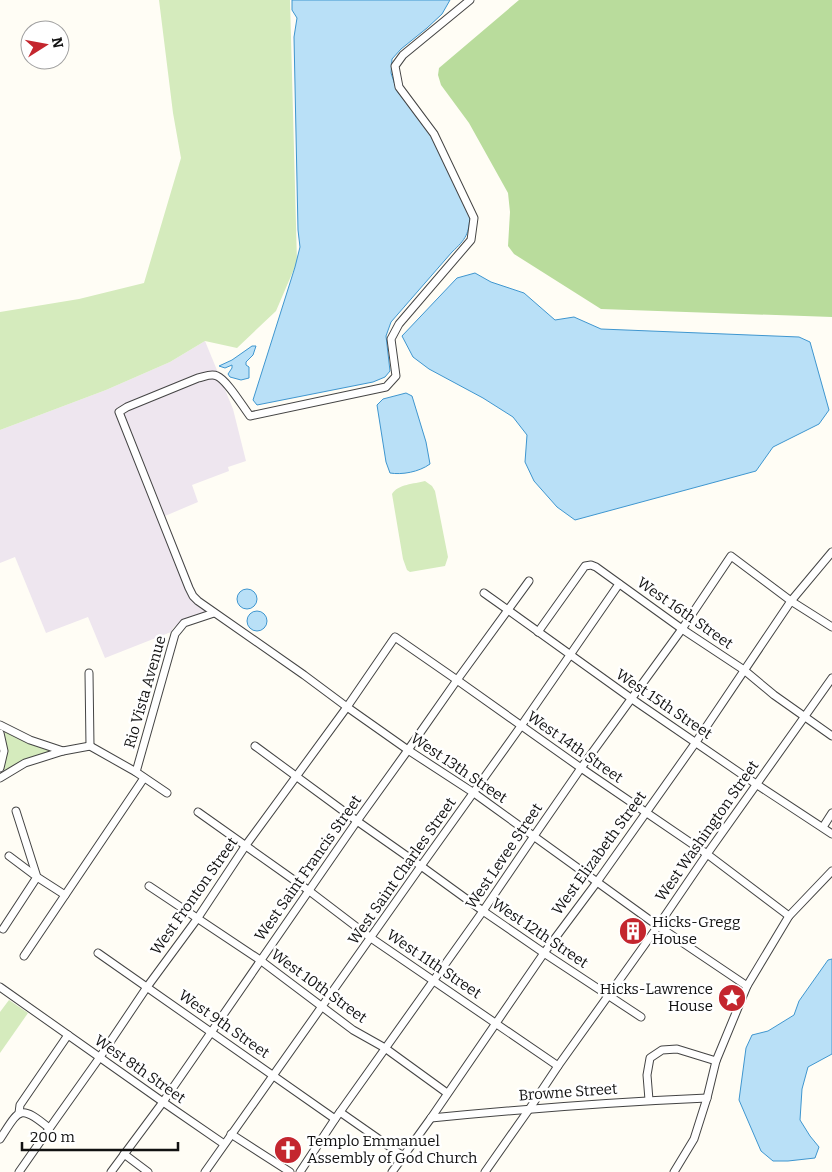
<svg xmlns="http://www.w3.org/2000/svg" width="832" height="1172" viewBox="0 0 832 1172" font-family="Bitter,serif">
<rect width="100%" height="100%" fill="#fffdf5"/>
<path fill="#eee6ef" d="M205,341L233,409L246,461L228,467L229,471L192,485L198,502L165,516L196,593L205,601L217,609L174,627L171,632L105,658L88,617L46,633L15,557L0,563V430L106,390L170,362Z"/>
<g fill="#d5ebbd">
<path d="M159,0H290L297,262L276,311L237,348L205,341L170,362L106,390L0,430V312L79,299L144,283L181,158L173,113Z"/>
<path d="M425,481L432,486L435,491L448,557L445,566L410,572L407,570L403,559L392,494C398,484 414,484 425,481Z"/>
<path d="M4,730C18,738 32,746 48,749V752L4,771V768L7,751Z"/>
<path d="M9,1000L28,1013L0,1053V1012Z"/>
</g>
<path fill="#b9dc9c" d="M519,0H832V317L601,309L514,254L508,246L510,212L508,193L469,123L441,85L438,75L439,68Z"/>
<g fill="#b9e0f7" stroke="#3f96cf">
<path d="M292,0H450L442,14L427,28L401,49L392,59L391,73L397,91L431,134L470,215C469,234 466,239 452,252L391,322L386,336L390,371L385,377L373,382L257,405L253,400L295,267L300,247L298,230L294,37L297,18L292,10Z"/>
<path d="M475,273L491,282L524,293L555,320L574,317L601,329L799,337L810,342L829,410L819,424L773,447L756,471L575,520L557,507L534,481L525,462L527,435L513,417L483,398L429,369L413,357L402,336L457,278Z"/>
<path d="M252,346H256L253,355L246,362V365L249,367V378L241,380L230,377L228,374L232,368V365L225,368L219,366L232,360Z"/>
<path d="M406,393L412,396L426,442L430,464C419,472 402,475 390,473L386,462L377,405L383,399Z"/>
<circle cx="247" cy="599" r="10"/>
<circle cx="257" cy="621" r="10"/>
<path d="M832,959V1054L808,1067L802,1089L800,1120L810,1136L819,1147L815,1158L788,1161H773L761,1151L739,1100L746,1048L752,1035L768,1031L794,1015L799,1001L828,960Z"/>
</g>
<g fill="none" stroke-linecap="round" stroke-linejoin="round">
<defs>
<g id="minor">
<path d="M470,0L403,55L395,66L399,87L434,134L474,218L471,240L399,324L391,339L396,376L386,387L250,416C243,407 227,380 217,376C211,373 204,377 198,378L127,407L119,412L189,588L193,596L198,601L304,675L347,707L408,750L474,793L658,926L747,986"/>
<path d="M484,593L508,610L632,699L756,784L832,834"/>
<path d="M538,632L585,566L591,565L596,567L682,629L744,670L774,695L832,736"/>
<path d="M89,673L90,746"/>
<path d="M0,725L30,740L63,751L90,746L136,772L167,793"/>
<path d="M0,733L4,751L0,768"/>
<path d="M255,746L357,821L421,866L483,911L544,953L641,1017"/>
<path d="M136,772L175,634L184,623L214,613"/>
<path d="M0,778L25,763L63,751"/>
<path d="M16,811L37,877L65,895"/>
<path d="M198,812L308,890L371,938L558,1066"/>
<path d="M823,827L832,813"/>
<path d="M149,886L260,960L353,1030L385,1048L447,1093"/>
<path d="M3,929L37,877L9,856"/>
<path d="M98,953L335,1119"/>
<path d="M24,956L144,778"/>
<path d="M0,987L163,1102L224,1144"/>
<path d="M649,1100L647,1075L650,1058L662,1050L677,1049L716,1061"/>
<path d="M340,1112L403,1156"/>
<path d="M19,1113L20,1105L68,1035"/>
<path d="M431,1118C523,1109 614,1102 707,1098"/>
<path d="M231,1134L290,1172"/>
<path d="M0,1139C19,1110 19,1103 49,1128"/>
<path d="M124,1154L148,1172"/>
<path d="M19,1172L56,1119L100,1057L147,987L197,919L246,845L347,707L395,637L457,680L581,768L707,854L789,916"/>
<path d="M111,1172L163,1102L357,821L408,750L457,680L529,581"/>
<path d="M205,1172L421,866L521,726L619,584"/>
<path d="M300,1172L335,1119L483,911L534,836L581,768L682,629L731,556L791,601L832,627"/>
<path d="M392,1172L431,1118L544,953L597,882L696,742L791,601L832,552"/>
<path d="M485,1172L530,1108L558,1066L658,926L707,854L832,678"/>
<path d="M674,1172L694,1139L707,1098L716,1061L747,986L789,916L832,871"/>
</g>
</defs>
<use href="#minor" stroke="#444" stroke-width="9"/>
<use href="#minor" stroke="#fff" stroke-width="7"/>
</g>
<defs>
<symbol id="building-disc" viewBox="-11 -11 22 22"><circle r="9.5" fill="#c4262e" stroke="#fff"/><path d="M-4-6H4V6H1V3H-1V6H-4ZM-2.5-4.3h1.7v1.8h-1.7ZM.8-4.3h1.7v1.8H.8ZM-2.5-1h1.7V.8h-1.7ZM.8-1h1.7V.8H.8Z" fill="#fff"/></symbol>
<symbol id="sight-disc" viewBox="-11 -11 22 22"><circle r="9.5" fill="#c4262e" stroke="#fff"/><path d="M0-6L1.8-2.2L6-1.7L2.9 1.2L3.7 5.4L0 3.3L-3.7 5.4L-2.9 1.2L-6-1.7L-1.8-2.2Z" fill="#fff"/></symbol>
<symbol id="church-disc" viewBox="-11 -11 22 22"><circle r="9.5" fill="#c4262e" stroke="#fff"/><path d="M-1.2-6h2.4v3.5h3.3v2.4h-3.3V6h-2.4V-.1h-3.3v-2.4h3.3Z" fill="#fff"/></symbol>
</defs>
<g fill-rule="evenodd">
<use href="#building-disc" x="617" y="915" width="32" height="32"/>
<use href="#sight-disc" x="716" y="982" width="32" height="32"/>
<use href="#church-disc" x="272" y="1134" width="32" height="32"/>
</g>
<g text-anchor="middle" stroke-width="5" stroke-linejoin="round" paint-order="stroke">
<g font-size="15" fill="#111" stroke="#fff">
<text transform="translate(685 613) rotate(35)" y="5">West 16th Street</text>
<text transform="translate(145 692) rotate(-74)" y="5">Rio Vista Avenue</text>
<text transform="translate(664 704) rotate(34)" y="5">West 15th Street</text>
<text transform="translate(575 747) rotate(35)" y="5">West 14th Street</text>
<text transform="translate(459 768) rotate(34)" y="5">West 13th Street</text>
<text transform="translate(707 831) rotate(-55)" y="5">West Washington Street</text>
<text transform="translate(599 853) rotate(-54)" y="5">West Elizabeth Street</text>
<text transform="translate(504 856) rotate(-56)" y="5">West Levee Street</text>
<text transform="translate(308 868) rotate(-55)" y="5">West Saint Francis Street</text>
<text transform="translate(402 871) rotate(-55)" y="5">West Saint Charles Street</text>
<text transform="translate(194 896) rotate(-55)" y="5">West Fronton Street</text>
<text transform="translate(540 933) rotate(34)" y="5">West 12th Street</text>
<text transform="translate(434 964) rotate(34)" y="5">West 11th Street</text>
<text transform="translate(319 986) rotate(36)" y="5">West 10th Street</text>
<text transform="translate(224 1024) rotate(35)" y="5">West 9th Street</text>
<text transform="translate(140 1069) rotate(35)" y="5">West 8th Street</text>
<text transform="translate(568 1092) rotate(-4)" y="5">Browne Street</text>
</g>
<g font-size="15" fill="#111" stroke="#fff" text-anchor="start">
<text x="652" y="927">Hicks-Gregg<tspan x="652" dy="17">House</tspan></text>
<text x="713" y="994" text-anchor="end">Hicks-Lawrence<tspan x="713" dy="17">House</tspan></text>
<text x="307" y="1146">Templo Emmanuel<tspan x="307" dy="17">Assembly of God Church</tspan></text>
</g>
</g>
<g transform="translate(45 45) rotate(79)"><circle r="24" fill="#ffffff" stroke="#a0a0a0"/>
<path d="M0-4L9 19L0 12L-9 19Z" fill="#c4262e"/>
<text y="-8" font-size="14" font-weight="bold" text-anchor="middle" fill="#111111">N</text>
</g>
<path d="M22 1142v8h156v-8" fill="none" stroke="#111111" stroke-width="2.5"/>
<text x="30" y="1142" font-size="15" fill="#111111" stroke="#ffffff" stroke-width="4" paint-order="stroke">200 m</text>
</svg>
